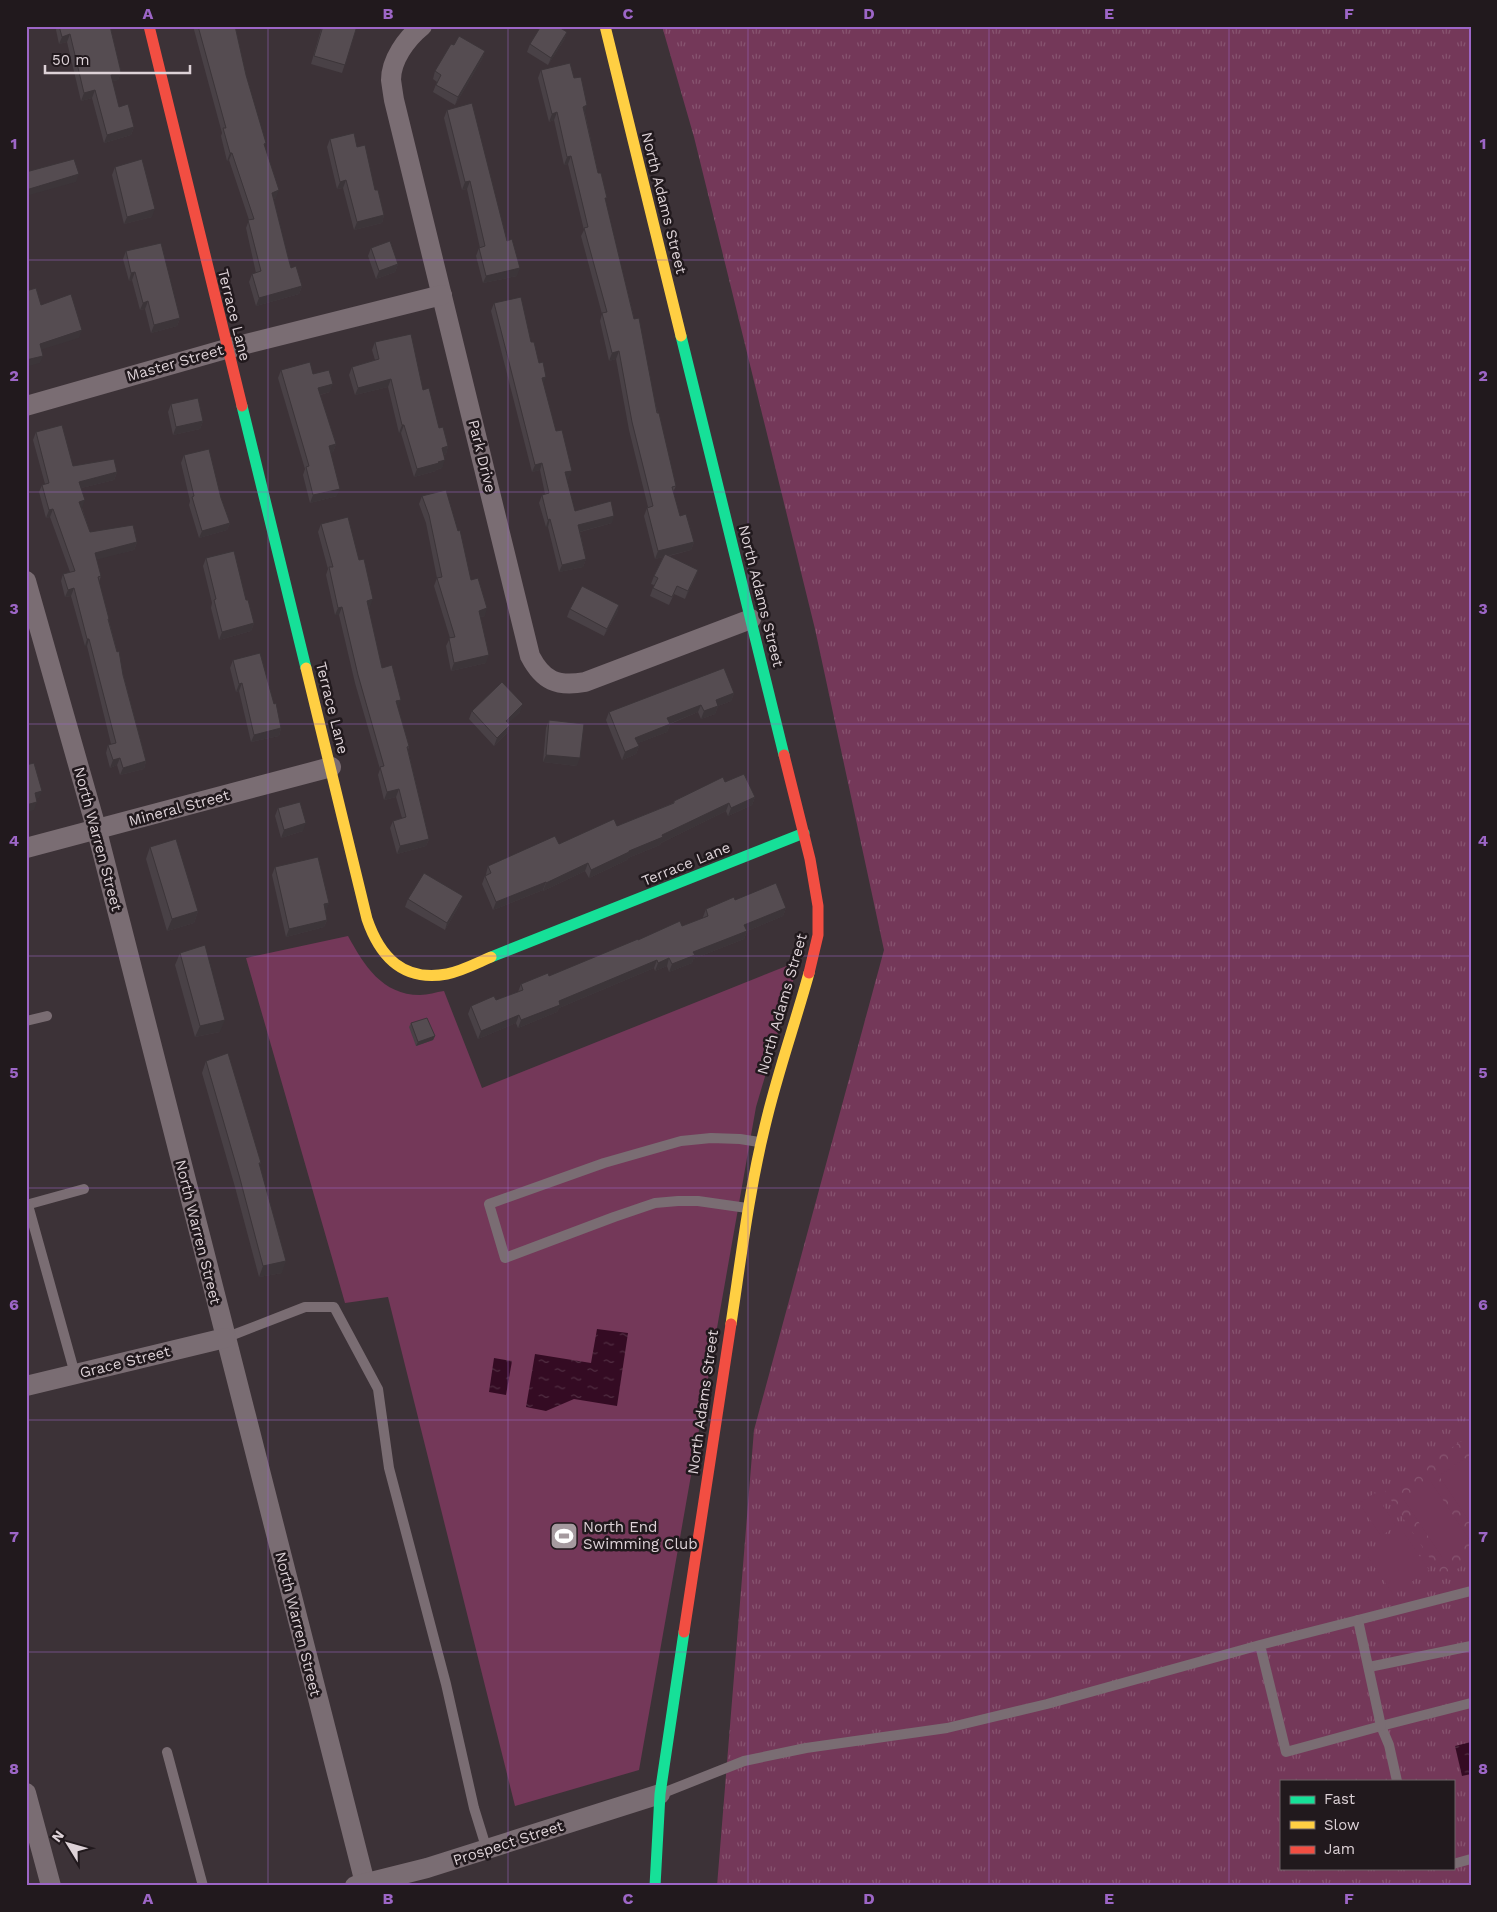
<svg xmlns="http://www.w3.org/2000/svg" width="1497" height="1912" viewBox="0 0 1497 1912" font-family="'Work Sans',sans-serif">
<defs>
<pattern id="grass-tufts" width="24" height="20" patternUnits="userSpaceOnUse" patternTransform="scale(1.25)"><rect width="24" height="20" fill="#743859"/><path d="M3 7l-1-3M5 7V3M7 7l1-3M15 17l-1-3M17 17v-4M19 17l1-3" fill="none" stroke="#875470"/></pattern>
<pattern id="park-crowns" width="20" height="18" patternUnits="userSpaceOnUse" patternTransform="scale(1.25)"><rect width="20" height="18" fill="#743859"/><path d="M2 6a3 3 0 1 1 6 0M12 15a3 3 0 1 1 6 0" fill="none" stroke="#875470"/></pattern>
<pattern id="water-ripples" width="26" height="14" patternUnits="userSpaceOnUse" patternTransform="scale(1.25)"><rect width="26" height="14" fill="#340b23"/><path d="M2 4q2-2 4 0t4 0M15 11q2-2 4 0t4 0" fill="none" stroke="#512e42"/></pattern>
</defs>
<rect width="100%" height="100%" fill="#3c3237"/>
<path fill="url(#grass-tufts)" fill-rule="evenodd" d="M662,26H1471V1886H717L754,1430L884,950L815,629L694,137ZM1281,1781H1453V1868H1281Z"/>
<path fill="url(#park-crowns)" d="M1471,1435V1560L1443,1578L1385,1491Z"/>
<g fill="#743859">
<path d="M348,936C364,965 382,995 420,995C428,995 436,992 444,991L482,1088L799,961L756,1107L639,1770L515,1806L388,1297L345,1303L246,958Z"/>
<path d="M1465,1458L1471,1466V1524L1439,1476Z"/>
<path d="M1431,1482L1469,1539L1442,1557L1404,1500Z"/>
<path d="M1375,1493L1396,1526L1381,1536L1359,1503Z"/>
<path d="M1404,1533L1429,1570L1393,1594L1368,1557Z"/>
</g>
<g fill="url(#water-ripples)">
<path d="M597,1329L628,1333L617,1406L574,1399L546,1411L526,1407L535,1354L591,1363Z"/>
<path d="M494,1358L512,1361L506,1395L489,1392Z"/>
<path d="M1471,1742V1774L1462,1776L1455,1746Z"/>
</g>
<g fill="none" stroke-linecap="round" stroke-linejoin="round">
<g stroke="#7a6d73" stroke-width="10">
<path d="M26,1021L47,1016"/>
<path d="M26,1205L84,1189"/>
<path d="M28,1205L75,1374"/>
<path d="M747,1208L698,1201H678L655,1203L614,1217L505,1258L489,1204L604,1163L681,1141L711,1138L740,1139L759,1142"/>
<path d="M225,1338L305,1307H334L378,1389L389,1468L446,1684L474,1808L487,1850"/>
<path d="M1358,1620L1471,1591"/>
<path d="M1369,1667L1471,1646"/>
<path d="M167,1752L203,1886"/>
<path d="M1397,1781L1389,1745L1381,1726L1471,1703"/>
<path d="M663,1793L744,1761L806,1748L947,1728L1047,1704L1260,1645L1286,1752L1381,1726L1358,1620L1260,1645"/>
<path d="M1453,1864L1471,1859"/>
</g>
<g stroke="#7a6d73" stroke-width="20">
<path d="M422,26C406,39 391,60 391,80C392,87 393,94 394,100L530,656C543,681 557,687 585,682L751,619"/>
<path d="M26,406L226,349L442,295"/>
<path d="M26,581L97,831L365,1883"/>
<path d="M26,848L331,767"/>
<path d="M26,1386L225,1338"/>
<path d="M26,1793L51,1886"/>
<path d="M355,1886L427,1868L660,1794"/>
</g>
<g stroke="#16e098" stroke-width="11">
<path d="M681,336L784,755"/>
<path d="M242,406L306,668"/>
<path d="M491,957L804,833"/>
<path d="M655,1886L660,1794L684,1632"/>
</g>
<g stroke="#ffcf43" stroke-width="11">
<path d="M605,26L681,336"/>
<path d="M306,668L367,919C380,957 403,982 447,974C462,971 477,963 491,957"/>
<path d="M731,1324C741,1258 749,1191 765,1126C777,1074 795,1024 809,973"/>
</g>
<g stroke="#f24e42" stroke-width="11">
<path d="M149,26L242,406"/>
<path d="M784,755L810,859L818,906V935L809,973"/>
<path d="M684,1632L731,1324"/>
</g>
</g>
<g fill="#494146">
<path d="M57,26H110L121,72L118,80L112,81L119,107L134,127L131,135L104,143L92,98L81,101L67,42L59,44L56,30Z"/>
<path d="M193,26H235L246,75L265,147L276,198L273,199L288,257L291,268L302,286L299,294L256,306L249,282L252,274L256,273L246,228L249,220L229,160L227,161L221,136L222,133Z"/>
<path d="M322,26H357L342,73L311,64Z"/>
<path d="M567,32L564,40L548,65L527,52L530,44Z"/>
<path d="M454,45L485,51L482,59L455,105L433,92L437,82L433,79L435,71Z"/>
<path d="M541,70L574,78L585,113L598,173L676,486L673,492L680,516L694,542L691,550L669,556L698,570L695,578L685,599L674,594L669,605L650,596L654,585L651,584L654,576L663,557L655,559L644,516L647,508L648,507L629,430L616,359L609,361L600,321L602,314L581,236L584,230L568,164L564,165L554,120L549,122L538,78Z"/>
<path d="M447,110L507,241L517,276L483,283L476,256L479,248H480L467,189L462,190L444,118Z"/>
<path d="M330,139L357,147L384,215L382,223L354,230L343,188L337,189L327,147Z"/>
<path d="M115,167L152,217L124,224L112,175Z"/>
<path d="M371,248L398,264L395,272L376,279L368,256Z"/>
<path d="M126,251L180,318L177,326L151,333L145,309L140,310L132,280L129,281L123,259Z"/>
<path d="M494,303L531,342L569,478L566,479L575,511L612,523L580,532L586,559L583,567L559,572L548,527H546L539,503L542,495L545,494L540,470L532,472L491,311Z"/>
<path d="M375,342L423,390L439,428L448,446L446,454L444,455L442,468L436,470V471L414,477L401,433H399L388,387L355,395L349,375L352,367L375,360L372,350Z"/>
<path d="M281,370L313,374L330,392L320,395L336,444L333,452L330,453L337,496L310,503L303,475L305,469L278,378Z"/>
<path d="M171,404L203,421L200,429L173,435L168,412Z"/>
<path d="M36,432L73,466L117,472L114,480L81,488L82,508L90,532L137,542L134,550L96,559L101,576L99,582L109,619V621L146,761L144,769L120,775L117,765L110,768L106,753L108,745L111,744L87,646H85L71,596L65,597L61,581L63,574L70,572L50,517L46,518L39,492L42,485L45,484L33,440Z"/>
<path d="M184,455L221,498L230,523L227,530L199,538L189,505L190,501L181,463Z"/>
<path d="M422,496L471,580L485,616L480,617L486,663L451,671L446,646L450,638L434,586L437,578L426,523L419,504Z"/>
<path d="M321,524L370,607L368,608L382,668L398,708L409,746L408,750L429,839L426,846L397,854L390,828L393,821L402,818L396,797L384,800L378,775L380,769L355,683L339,615H335L326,575L328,569L318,532Z"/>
<path d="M206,558L246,600L254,623L251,631L219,640L211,608L212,603L203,566Z"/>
<path d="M619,605L617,613L604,636L567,617L570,609Z"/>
<path d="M233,660L281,728L279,736L251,742L239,691L236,692L230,668Z"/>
<path d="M734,693L731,701L718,706L715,714L701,719L698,712L670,724L667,732L638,743L639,746L636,754L622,760L606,720L609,712Z"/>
<path d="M472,711L520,712L508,723L510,725L507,733L494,746L469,719Z"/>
<path d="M549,720L577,766L543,762L546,728Z"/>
<path d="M725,782L755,797L752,805L728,816L726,811L661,843L660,845L628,858L627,860L589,878L585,871L543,891V890L493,910L482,884L485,876H486V874L488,866L617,826L673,803L674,801Z"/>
<path d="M278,808L303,831L281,838L275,816Z"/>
<path d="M150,847L198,911L194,923L167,931L146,859Z"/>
<path d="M275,867L329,903L325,911L327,920L324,927L286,937L272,875Z"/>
<path d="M408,899L460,904L445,930L405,907Z"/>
<path d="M735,900L786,908L783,916L747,931L744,939L693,959L692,963L669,972L667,966L655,971L654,968L559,1008L557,1012L518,1028L516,1023L478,1039L468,1014L471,1006L496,1000L518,992L521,984L549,976L638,940L682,926L703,918V917L706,909Z"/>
<path d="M180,953L220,1032L195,1037L175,965Z"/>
<path d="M411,1023L435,1036L433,1040L416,1046L409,1027Z"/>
<path d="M206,1061L261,1163L259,1166L282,1273L259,1277L235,1187L202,1073Z"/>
</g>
<g fill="#3c3539">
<path d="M567,32L564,40L548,65L551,58Z"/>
<path d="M70,34L67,42L59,44L62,37Z"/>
<path d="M485,51L482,59L455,105L458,97Z"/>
<path d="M121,72L118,80L108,82L111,75Z"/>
<path d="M95,90L92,98L81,101L84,93Z"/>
<path d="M587,105L585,113L583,107Z"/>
<path d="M557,112L554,120L549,122L552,114Z"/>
<path d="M134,127L131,135L104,143L107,135Z"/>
<path d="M230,153H232L229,160L227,161Z"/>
<path d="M571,156L568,164L564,165L567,157Z"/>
<path d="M79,174L76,182L26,196V190Z"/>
<path d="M346,180L343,188L337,189L340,182Z"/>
<path d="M470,181L467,189L462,190L465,182Z"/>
<path d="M279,190L276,198L269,201L272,193Z"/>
<path d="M155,209L152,217L124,224L127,217Z"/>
<path d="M384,215L382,223L354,230L357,222Z"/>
<path d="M398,264L395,272L376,279L379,271Z"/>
<path d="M520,268L517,276L483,283L486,276Z"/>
<path d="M135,272L132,280L129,281L131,273Z"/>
<path d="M302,286L299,294L256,306L259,298Z"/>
<path d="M148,301L145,309L140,310L143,303Z"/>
<path d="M180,318L177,326L151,333L154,325Z"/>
<path d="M82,330L79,338L37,351L40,344Z"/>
<path d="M619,351L616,359L609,361L612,353Z"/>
<path d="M43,356L40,363L26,367V360Z"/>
<path d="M546,377L543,385L542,378Z"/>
<path d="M391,379L388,387L355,395L358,388Z"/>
<path d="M333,384L330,392L315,396L318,388Z"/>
<path d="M203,421L200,429L173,435L176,427Z"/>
<path d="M402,425H404L401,433H399Z"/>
<path d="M336,444L333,452L326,454L329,446Z"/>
<path d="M448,446L446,454L439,456L442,448Z"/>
<path d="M445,460L442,468L436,470V471L414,477L417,469Z"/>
<path d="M542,463L540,470L532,472L535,465Z"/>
<path d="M572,471L569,478L562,480L565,472Z"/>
<path d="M117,472L114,480L77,489L79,482Z"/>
<path d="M340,489L337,496L310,503L313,495Z"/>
<path d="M85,500L82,508L77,509L79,502Z"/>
<path d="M53,509L50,517L46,518L49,510Z"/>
<path d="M614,516L612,523L575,533L578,525Z"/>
<path d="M550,519L548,527H546L548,520Z"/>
<path d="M230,523L227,530L199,538L202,531Z"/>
<path d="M137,542L134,550L92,561L95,553Z"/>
<path d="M694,542L691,550L655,559L658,551Z"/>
<path d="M586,559L583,567L559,572L562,565Z"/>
<path d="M698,570L695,578L685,599L688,591Z"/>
<path d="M74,588L71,596L65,597L68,590Z"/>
<path d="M373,599L370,607L364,609L367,601Z"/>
<path d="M619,605L617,613L604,636L607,629Z"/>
<path d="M342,607L339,615H335L338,608Z"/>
<path d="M487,608L485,616L476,618L479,611Z"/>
<path d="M254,623L251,631L219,640L222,632Z"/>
<path d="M87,639H89L87,646H85Z"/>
<path d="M489,655L486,663L451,671L454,663Z"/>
<path d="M242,683L239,691L236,692L239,684Z"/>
<path d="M734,693L731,701L718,706L715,714L701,719L704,711L716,700Z"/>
<path d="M401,700L398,708L393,709L396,701Z"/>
<path d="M523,704L520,712L503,729L506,721Z"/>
<path d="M701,705L698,712L664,726L667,718Z"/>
<path d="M670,724L667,732L633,745L635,738Z"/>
<path d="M510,725L507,733L494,746L497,738Z"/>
<path d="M281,728L279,736L251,742L254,735Z"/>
<path d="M639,746L636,754L622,760L625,752Z"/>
<path d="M546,755L580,758L577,766L543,762Z"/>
<path d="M120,758L117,765L110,768L113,760Z"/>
<path d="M146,761L144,769L120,775L123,768Z"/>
<path d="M399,789L396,797L384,800L387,792Z"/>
<path d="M42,791L39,798L32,800L35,793Z"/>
<path d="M755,797L752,805L728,816L731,808Z"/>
<path d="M37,802L34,810L26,813V805Z"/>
<path d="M729,803L726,811L661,843L660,845L628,858L627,860L589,878L591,870L629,851Z"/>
<path d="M306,823L303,831L281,838L284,830Z"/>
<path d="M429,839L426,846L397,854L400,846Z"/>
<path d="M588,863L585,871L543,891L546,883Z"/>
<path d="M546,882L543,890L493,910L496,902Z"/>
<path d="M463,896L460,904L445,930L447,923Z"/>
<path d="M329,903L326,911L321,912L324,904Z"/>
<path d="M786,908L783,916L742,933L744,925Z"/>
<path d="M198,911L194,923L167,931L172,919Z"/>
<path d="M327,920L324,927L286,937L289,929Z"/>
<path d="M747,931L744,939L693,959L692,963L669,972L672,964L693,952Z"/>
<path d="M669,958L667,966L655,971L658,963Z"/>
<path d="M657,960L654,968L559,1008L557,1012L518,1028L521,1020L559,1001Z"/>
<path d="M519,1015L516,1023L478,1039L481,1031Z"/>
<path d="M225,1020L220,1032L195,1037L200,1026Z"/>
<path d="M435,1036L433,1040L416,1046L418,1042Z"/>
<path d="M286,1261L282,1273L259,1277L263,1266Z"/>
</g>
<g fill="#554c51" stroke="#3c3539">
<path d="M59,26H110L121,72L111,75L119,107L128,104L134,127L107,135L95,90L84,93L70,34L62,37Z"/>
<path d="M198,26H235L246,75L266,143L264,144L279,190L272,193L288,257L291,268L296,266L302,286L259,298L252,274L261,271L248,220L254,219L232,153H230L223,128H226Z"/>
<path d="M323,26H357L345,65L314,56Z"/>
<path d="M541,26H557L567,32L551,58L530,44Z"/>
<path d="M459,36L485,51L458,97L436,85L441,75L435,71L451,44L454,45Z"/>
<path d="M570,63L574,78L581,77L587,105L583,107L598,173H601L607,198H605L634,319L639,318L657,413H659L676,486L672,487L680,516L686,514L694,542L658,551L647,508L653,506L632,422L619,351L612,353L602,313L607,312L584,228L588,227L571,156L567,157L557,112L552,114L541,70Z"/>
<path d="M472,103L507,241L512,239L520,268L486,276L479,248L485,246L470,181L465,182L447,110Z"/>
<path d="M354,133L357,147L365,145L375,190H378L384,215L357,222L346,180L340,182L330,139Z"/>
<path d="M74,159L79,174L26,190V172Z"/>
<path d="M142,159L155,209L127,217L115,167Z"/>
<path d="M390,241L398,264L379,271L371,248Z"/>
<path d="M161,243L180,318L154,325L148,301L143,303L135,272L131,273L126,251Z"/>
<path d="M36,288L41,305L71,294L82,330L40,344L43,356L26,360V291Z"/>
<path d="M521,297L531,342H534L539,363L543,362L546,377L542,378L556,431L562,430L572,471L565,472L575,511L611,501L614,516L578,525L586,559L562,565L550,519L548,520L542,495L549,493L542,463L535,465L494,303Z"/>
<path d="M411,334L423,390L429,388L439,428L443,427L448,446L442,448L445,460L438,462L439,463L417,469L404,425H402L391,379L358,388L352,367L379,359L375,342Z"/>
<path d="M310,362L313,374L329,370L333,384L318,388L336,444L329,446L340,489L313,495L306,467L309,466L281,370Z"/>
<path d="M198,398L203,421L176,427L171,404Z"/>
<path d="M62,425L73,466L114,459L117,472L79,482L85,500L79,502L90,532L133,525L137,542L95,553L101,576L98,577L109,619H108L117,652L119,651L123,675L146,761L123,768L120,758L113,760L108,745L116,743L89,639H87L74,588L68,590L63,574L75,571L53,509L49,510L42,485L49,483L36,432Z"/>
<path d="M209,449L221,498L230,523L202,531L192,497L194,496L184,455Z"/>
<path d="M446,490L458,531L460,530L471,580L478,578L487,608L479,611L489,655L454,663L449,638L455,637L437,578L442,577L429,515L422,496Z"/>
<path d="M348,517L359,560L364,559L373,599L367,601L382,668L392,665L401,700L396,701L409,746L407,747L429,839L400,846L393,821L406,817L399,789L387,792L380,767L384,766L358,675L342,607L338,608L329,567H333L321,524Z"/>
<path d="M234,551L246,600H248L254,623L222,632L214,600L216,599L206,558Z"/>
<path d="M665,554L698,570L688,591L677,586L672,597L653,588L658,578L654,576Z"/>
<path d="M582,586L619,605L607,629L570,609Z"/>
<path d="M260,653L274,704L276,703L281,728L254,735L242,683L239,684L233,660Z"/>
<path d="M724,668L734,693L716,700L718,706L704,711L701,705L667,718L670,724L635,738L639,746L625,752L609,712Z"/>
<path d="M502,682L523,704L506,721L510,725L497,738L472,711Z"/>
<path d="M549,720L584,724L580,758L546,755Z"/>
<path d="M34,763L42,791L35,793L37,802L26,805V765Z"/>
<path d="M744,774L755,797L731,808L729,803L662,835L663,837L629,851V852L591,870L588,863L546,883V882L496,902L485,876L491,873L488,866L555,836L559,844L614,819L617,826L674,803V801L723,777L725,782Z"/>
<path d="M300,802L306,823L284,830L278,808Z"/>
<path d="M176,839L198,911L172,919L150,847Z"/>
<path d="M318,857L329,903L324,904L327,920L289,929L275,867Z"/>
<path d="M424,873L463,896L447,923L408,899Z"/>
<path d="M776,883L786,908L744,925L747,931L693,952L695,955L672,964L669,958L658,963L657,960L559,1001L560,1005L521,1020L519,1015L481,1031L471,1006L494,996L496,1000L523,990L521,984L548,973L549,976L638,939V940L680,921L682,926L708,916L706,909L734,897L735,900Z"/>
<path d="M205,945L225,1020L200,1026L180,953Z"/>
<path d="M427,1018L435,1036L418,1042L411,1023Z"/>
<path d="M228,1053L261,1163H259L286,1261L263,1266L239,1175L206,1061Z"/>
</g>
<path fill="none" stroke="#9d66c7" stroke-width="1" stroke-opacity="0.55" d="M268,26V1886M508,26V1886M748,26V1886M989,26V1886M1229,26V1886M26,260H1471M26,492H1471M26,724H1471M26,956H1471M26,1188H1471M26,1420H1471M26,1652H1471"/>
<defs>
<symbol id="stadium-square" viewBox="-11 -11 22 22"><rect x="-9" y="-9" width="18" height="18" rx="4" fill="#a59a9f" stroke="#21191d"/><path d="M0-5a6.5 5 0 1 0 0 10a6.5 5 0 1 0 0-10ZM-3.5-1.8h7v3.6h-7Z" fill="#fff"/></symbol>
</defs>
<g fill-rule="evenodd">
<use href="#stadium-square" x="548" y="1520" width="32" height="32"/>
</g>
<g text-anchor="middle" stroke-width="5" stroke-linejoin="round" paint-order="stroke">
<g font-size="15" fill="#ddd2d7" stroke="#21191d">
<text transform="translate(664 203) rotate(76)" y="5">North Adams Street</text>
<text transform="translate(234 315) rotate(76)" y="5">Terrace Lane</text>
<text transform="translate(175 363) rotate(-16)" y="5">Master Street</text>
<text transform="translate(482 456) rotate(76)" y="5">Park Drive</text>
<text transform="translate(761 596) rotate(76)" y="5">North Adams Street</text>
<text transform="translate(332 708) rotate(76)" y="5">Terrace Lane</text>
<text transform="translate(179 808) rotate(-15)" y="5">Mineral Street</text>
<text transform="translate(98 839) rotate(75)" y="5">North Warren Street</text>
<text transform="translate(686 864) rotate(-22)" y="5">Terrace Lane</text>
<text transform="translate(782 1004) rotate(-74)" y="5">North Adams Street</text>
<text transform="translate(198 1232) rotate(76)" y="5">North Warren Street</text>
<text transform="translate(125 1362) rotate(-14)" y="5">Grace Street</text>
<text transform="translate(703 1402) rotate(-82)" y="5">North Adams Street</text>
<text transform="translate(298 1624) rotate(76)" y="5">North Warren Street</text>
<text transform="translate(508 1843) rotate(-18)" y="5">Prospect Street</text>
</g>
<g font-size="15" fill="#ddd2d7" stroke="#21191d" text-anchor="start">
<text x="583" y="1532">North End<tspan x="583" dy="17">Swimming Club</tspan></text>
</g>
</g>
<rect width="1497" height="1912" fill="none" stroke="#21191d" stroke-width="55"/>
<rect x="1280" y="1780" width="175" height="90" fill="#21191d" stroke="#6c6367"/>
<rect x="1290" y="1796" width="25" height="8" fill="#16e098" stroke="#6c6367"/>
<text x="1324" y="1804" font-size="15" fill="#ddd2d7">Fast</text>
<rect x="1290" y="1821" width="25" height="8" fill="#ffcf43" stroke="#6c6367"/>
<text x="1324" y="1830" font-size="15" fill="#ddd2d7">Slow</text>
<rect x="1290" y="1846" width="25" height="8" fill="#f24e42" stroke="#6c6367"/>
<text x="1324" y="1854" font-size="15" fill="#ddd2d7">Jam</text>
<g transform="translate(68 1844) rotate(307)" stroke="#21191d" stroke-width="4" paint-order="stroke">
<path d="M0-4L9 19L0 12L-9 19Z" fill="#ddd2d7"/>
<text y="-8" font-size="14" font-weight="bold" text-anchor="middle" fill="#ddd2d7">N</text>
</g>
<path d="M45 65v8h145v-8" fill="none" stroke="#ddd2d7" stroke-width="2.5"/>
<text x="52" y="65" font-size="15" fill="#ddd2d7" stroke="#21191d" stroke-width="4" paint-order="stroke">50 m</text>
<rect x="28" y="28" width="1442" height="1856" fill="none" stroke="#9d66c7" stroke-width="2"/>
<g font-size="16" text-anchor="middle" font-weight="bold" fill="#9d66c7">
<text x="148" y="19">A</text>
<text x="388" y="19">B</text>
<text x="628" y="19">C</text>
<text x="869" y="19">D</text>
<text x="1109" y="19">E</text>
<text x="1349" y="19">F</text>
<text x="14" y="149">1</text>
<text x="1483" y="149">1</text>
<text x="14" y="381">2</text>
<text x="1483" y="381">2</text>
<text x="14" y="614">3</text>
<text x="1483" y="614">3</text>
<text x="14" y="846">4</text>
<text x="1483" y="846">4</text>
<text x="14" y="1078">5</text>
<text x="1483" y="1078">5</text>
<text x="14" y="1310">6</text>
<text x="1483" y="1310">6</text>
<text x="14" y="1542">7</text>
<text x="1483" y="1542">7</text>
<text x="14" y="1774">8</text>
<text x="1483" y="1774">8</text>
<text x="148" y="1904">A</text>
<text x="388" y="1904">B</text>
<text x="628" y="1904">C</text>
<text x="869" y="1904">D</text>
<text x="1109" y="1904">E</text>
<text x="1349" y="1904">F</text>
</g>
</svg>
